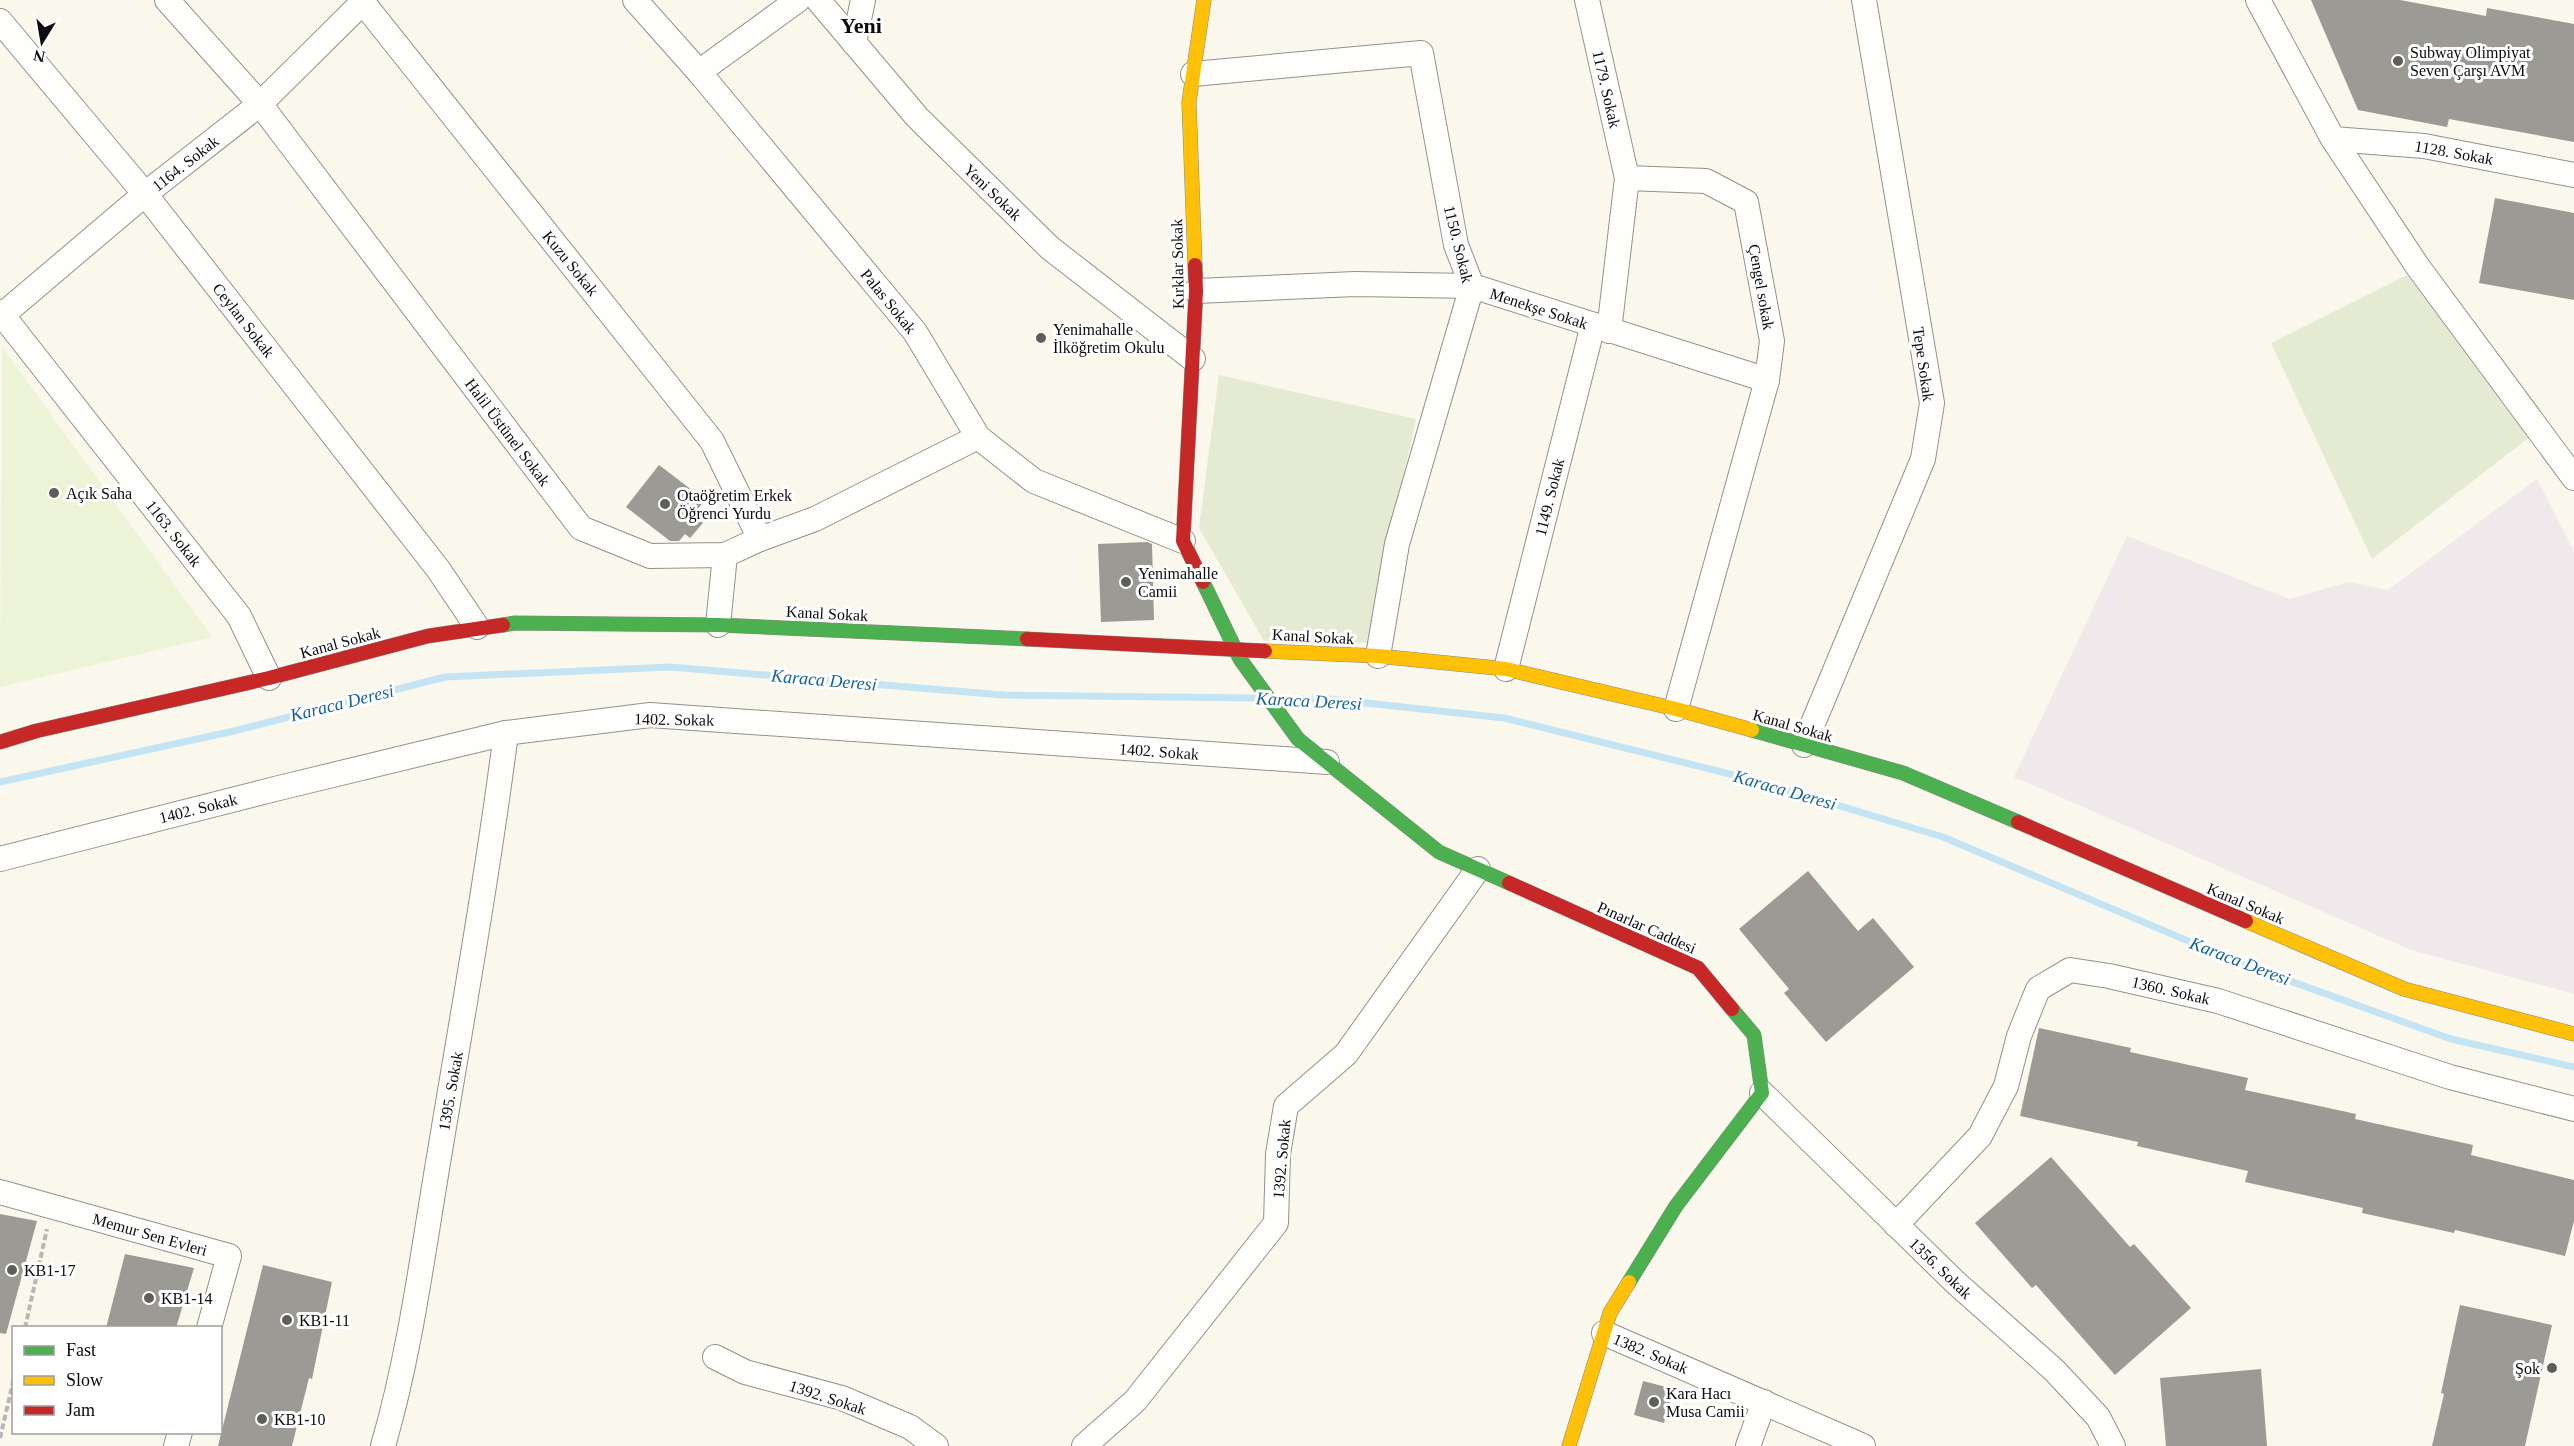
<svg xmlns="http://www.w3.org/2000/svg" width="2574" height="1446" viewBox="0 0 2574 1446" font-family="Georgia,serif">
<rect width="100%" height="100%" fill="#faf7ed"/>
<path fill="#f0e9eb" d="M2537,479L2574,551V994L2411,950L2014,777L2127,536L2290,599L2348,582L2388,590Z"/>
<g fill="#e5ead2">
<path d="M2407,275L2531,436L2372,559L2271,343Z"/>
<path d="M1219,375L1416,419L1367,643L1264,641L1199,528Z"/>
</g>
<path fill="#ecf3d7" d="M2,347L212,637L0,687Z"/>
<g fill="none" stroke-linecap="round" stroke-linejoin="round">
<g stroke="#c5e4f3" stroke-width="7">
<path d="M1282,699H1329L1504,718L1754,780L1943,837L2240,963L2451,1039L2574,1067"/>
<path d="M0,782L234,731L445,677L670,667L1003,695L1256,698"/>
</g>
</g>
<g fill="#9c9a94">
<path d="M2311,0H2400L2486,16L2487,8L2574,24V142L2449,119L2447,127L2358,110Z"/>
<path d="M2495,198L2574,213V300L2479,283Z"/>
<path d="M659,465L705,500L693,515L703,523L690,538L685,534L679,541H670L626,507Z"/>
<path d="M1147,542L1152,544L1154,620L1101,622L1098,544Z"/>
<path d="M1808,871L1858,931L1873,918L1914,967L1826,1042L1784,993L1789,989L1739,929Z"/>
<path d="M2039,1028L2131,1048L2130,1052L2248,1078L2245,1090L2356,1114L2355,1119L2473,1145L2471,1155L2574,1180V1221L2565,1256L2455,1230L2454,1233L2362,1213L2363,1208L2245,1182L2248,1171L2137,1146L2138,1142L2020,1116Z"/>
<path d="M2051,1157L2130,1247L2134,1244L2191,1308L2115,1375L2036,1285L2032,1288L1975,1223Z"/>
<path d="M0,1214L37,1221L6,1334L0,1333Z"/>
<path d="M125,1254L194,1268L176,1328H106Z"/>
<path d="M263,1265L332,1282L312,1379L309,1378L292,1446H218Z"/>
<path d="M2460,1305L2552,1325L2525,1446H2432L2444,1394L2441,1393Z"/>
<path d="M2261,1369L2267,1446H2166L2160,1378Z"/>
<path d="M1643,1381L1674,1389L1664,1423L1634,1415Z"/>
</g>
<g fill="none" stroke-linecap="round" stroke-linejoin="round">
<defs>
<g id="street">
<path d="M167,0L260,104L581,528L650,556L725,555L760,539L815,519L978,437"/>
<path d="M361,0L712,441L760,539"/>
<path d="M635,0L699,72L915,332L978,437L1034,481L1183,541"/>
<path d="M818,0L917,117L1050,248L1193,359"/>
<path d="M1587,0L1627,178"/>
<path d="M2258,0L2333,139L2418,267L2574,478"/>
<path d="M0,21L145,194L438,569L477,627"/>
<path d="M854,43L863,0"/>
<path d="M699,72L798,0"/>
<path d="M1193,74L1421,53L1456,245L1472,286L1397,544L1378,656"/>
<path d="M2333,139L2424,146L2574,175"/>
<path d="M1196,291L1355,284L1472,286L1767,380"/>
<path d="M0,312L239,616L269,678"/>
<path d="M0,317L145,194L260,104L363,2"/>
<path d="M1609,331L1627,178L1706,181L1746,202L1772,341L1767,380L1676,709"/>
<path d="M718,625L725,555"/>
<path d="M1506,669L1593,325"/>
<path d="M1804,745L1923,459L1932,403L1864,0"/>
<path d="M0,859L279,788L506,733L650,715L1327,762"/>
<path d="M1762,1093L1955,1282L2054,1370L2098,1417L2113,1446"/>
<path d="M0,1192L229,1256L209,1328"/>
<path d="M1896,1225L1980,1136L2006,1086L2019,1036L2038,989L2070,970L2109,976L2218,1001L2450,1077L2574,1109"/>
<path d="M1604,1333L1863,1446"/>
<path d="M715,1357L745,1372L842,1398L910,1427L936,1446"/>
<path d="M176,1446L180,1432"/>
<path d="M383,1446C411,1350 423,1250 440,1151C463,1012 488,873 506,733"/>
<path d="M1084,1446L1135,1401L1276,1223L1278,1154L1286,1106L1346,1054L1478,869"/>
<path d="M1748,1446L1764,1402"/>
</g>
<g id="fast">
<path d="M1203,582L1240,659L1298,739L1439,852L1509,883"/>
<path d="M503,625L515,623L718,625L1027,639"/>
<path d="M1752,730L1903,773L2018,822"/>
<path d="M1629,1282L1676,1206L1762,1093L1754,1035L1732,1009"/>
</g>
<g id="slow">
<path d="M1195,265L1189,102L1204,0"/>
<path d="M1265,651L1378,656L1506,669L1676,709L1752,730"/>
<path d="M2246,921L2404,989L2574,1034"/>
<path d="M1569,1446L1610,1313L1629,1282"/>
</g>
<g id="jam">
<path d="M1195,265L1196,291L1183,541L1203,582"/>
<path d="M1027,639L1265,651"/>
<path d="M0,742L36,731L269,678L428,636L503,625"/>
<path d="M2018,822L2246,921"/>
<path d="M1509,883L1698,968L1732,1009"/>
</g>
</defs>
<use href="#street" stroke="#93918d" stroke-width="26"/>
<use href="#fast" stroke="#898883" stroke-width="15"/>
<use href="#slow" stroke="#898883" stroke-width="15"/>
<use href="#jam" stroke="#898883" stroke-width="15"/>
<g stroke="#b7b6b5" stroke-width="4" stroke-dasharray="6 3" stroke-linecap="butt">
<path d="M25,1328L47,1229"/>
<path d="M0,1438L14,1378"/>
</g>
<use href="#street" stroke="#fefefc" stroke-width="24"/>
<use href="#fast" stroke="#4caf50" stroke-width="14"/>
<use href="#slow" stroke="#ffc107" stroke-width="14"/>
<use href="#jam" stroke="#c62828" stroke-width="14"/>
</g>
<g fill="#5f5e5a" stroke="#fff" stroke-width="2">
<circle cx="2398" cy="61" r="6"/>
<circle cx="1041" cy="338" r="6"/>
<circle cx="54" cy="493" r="6"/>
<circle cx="665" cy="504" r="6"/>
<circle cx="1126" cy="582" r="6"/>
<circle cx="12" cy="1270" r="6"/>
<circle cx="149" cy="1298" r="6"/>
<circle cx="287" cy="1320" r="6"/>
<circle cx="2552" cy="1368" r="6"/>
<circle cx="1654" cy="1402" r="6"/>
<circle cx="262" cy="1419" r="6"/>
</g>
<g text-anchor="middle" stroke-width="6" stroke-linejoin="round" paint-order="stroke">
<g font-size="16" fill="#0b0b0b" stroke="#fff" text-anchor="start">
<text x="2410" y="58">Subway Olimpiyat<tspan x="2410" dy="18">Seven Çarşı AVM</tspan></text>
<text x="1053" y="335">Yenimahalle<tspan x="1053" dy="18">İlköğretim Okulu</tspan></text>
<text x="66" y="499">Açık Saha</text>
<text x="677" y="501">Otaöğretim Erkek<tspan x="677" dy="18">Öğrenci Yurdu</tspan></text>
<text x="1138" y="579">Yenimahalle<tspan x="1138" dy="18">Camii</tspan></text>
<text x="24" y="1276">KB1-17</text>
<text x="161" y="1304">KB1-14</text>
<text x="299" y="1326">KB1-11</text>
<text x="2540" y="1374" text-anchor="end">Şok</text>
<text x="1666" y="1399">Kara Hacı<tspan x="1666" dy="18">Musa Camii</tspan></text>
<text x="274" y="1425">KB1-10</text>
</g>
<g font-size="16" fill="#0b0b0b" stroke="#fff">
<text transform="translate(1607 89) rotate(77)" y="6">1179. Sokak</text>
<text transform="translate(2454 152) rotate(10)" y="6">1128. Sokak</text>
<text transform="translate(185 163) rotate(-38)" y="6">1164. Sokak</text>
<text transform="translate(993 192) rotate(44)" y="6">Yeni Sokak</text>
<text transform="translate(1459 244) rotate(76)" y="6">1150. Sokak</text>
<text transform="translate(571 263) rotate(51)" y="6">Kuzu Sokak</text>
<text transform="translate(1177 264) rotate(-91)" y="6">Kırklar Sokak</text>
<text transform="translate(1762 287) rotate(80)" y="6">Çengel sokak</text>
<text transform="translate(889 301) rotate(51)" y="6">Palas Sokak</text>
<text transform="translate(1539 308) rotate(18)" y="6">Menekşe Sokak</text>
<text transform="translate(244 320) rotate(52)" y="6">Ceylan Sokak</text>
<text transform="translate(1924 364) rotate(82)" y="6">Tepe Sokak</text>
<text transform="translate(508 432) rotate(53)" y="6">Halil Üstünel Sokak</text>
<text transform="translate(1549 497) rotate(-76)" y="6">1149. Sokak</text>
<text transform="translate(174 533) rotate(52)" y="6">1163. Sokak</text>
<text transform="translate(827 613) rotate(3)" y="6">Kanal Sokak</text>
<text transform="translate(1313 636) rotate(3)" y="6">Kanal Sokak</text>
<text transform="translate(340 642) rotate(-15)" y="6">Kanal Sokak</text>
<text transform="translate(674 719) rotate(1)" y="6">1402. Sokak</text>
<text transform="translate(1793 725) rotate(16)" y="6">Kanal Sokak</text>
<text transform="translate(1159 751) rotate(4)" y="6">1402. Sokak</text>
<text transform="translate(198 808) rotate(-14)" y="6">1402. Sokak</text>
<text transform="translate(2246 903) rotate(23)" y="6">Kanal Sokak</text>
<text transform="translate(1647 927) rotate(24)" y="6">Pınarlar Caddesi</text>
<text transform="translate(2171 990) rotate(13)" y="6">1360. Sokak</text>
<text transform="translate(450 1091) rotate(-80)" y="6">1395. Sokak</text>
<text transform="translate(1281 1159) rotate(-85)" y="6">1392. Sokak</text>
<text transform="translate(150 1234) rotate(16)" y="6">Memur Sen Evleri</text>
<text transform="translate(1941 1268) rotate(44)" y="6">1356. Sokak</text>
<text transform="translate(1651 1353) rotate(23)" y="6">1382. Sokak</text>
<text transform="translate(828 1397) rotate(18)" y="6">1392. Sokak</text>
</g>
<g font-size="18" font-style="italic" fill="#16639a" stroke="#fff">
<text transform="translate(824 680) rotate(5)" y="6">Karaca Deresi</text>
<text transform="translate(1309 701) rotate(3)" y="6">Karaca Deresi</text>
<text transform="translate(342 703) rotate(-14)" y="6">Karaca Deresi</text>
<text transform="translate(1785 790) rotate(16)" y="6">Karaca Deresi</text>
<text transform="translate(2240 961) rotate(21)" y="6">Karaca Deresi</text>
</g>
<g font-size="22" font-weight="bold" fill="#0b0b0b" stroke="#fff">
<text x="861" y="33">Yeni</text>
</g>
</g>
<rect x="12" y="1326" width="210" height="108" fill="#ffffff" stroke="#9d9d9d" stroke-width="1.5"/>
<rect x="24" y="1346" width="30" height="9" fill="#4caf50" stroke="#9d9d9d" stroke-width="1.5"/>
<text x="66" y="1356" font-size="18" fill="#0b0b0b">Fast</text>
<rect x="24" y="1376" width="30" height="9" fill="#ffc107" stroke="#9d9d9d" stroke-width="1.5"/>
<text x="66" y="1386" font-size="18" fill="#0b0b0b">Slow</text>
<rect x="24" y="1406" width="30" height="9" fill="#c62828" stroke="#9d9d9d" stroke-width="1.5"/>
<text x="66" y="1416" font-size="18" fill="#0b0b0b">Jam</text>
<g transform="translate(42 42) rotate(191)" stroke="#ffffff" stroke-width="4.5" paint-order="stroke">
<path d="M0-4.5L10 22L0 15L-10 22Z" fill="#0b0b0b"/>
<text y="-9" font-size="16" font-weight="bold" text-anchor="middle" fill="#0b0b0b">N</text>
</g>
</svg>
